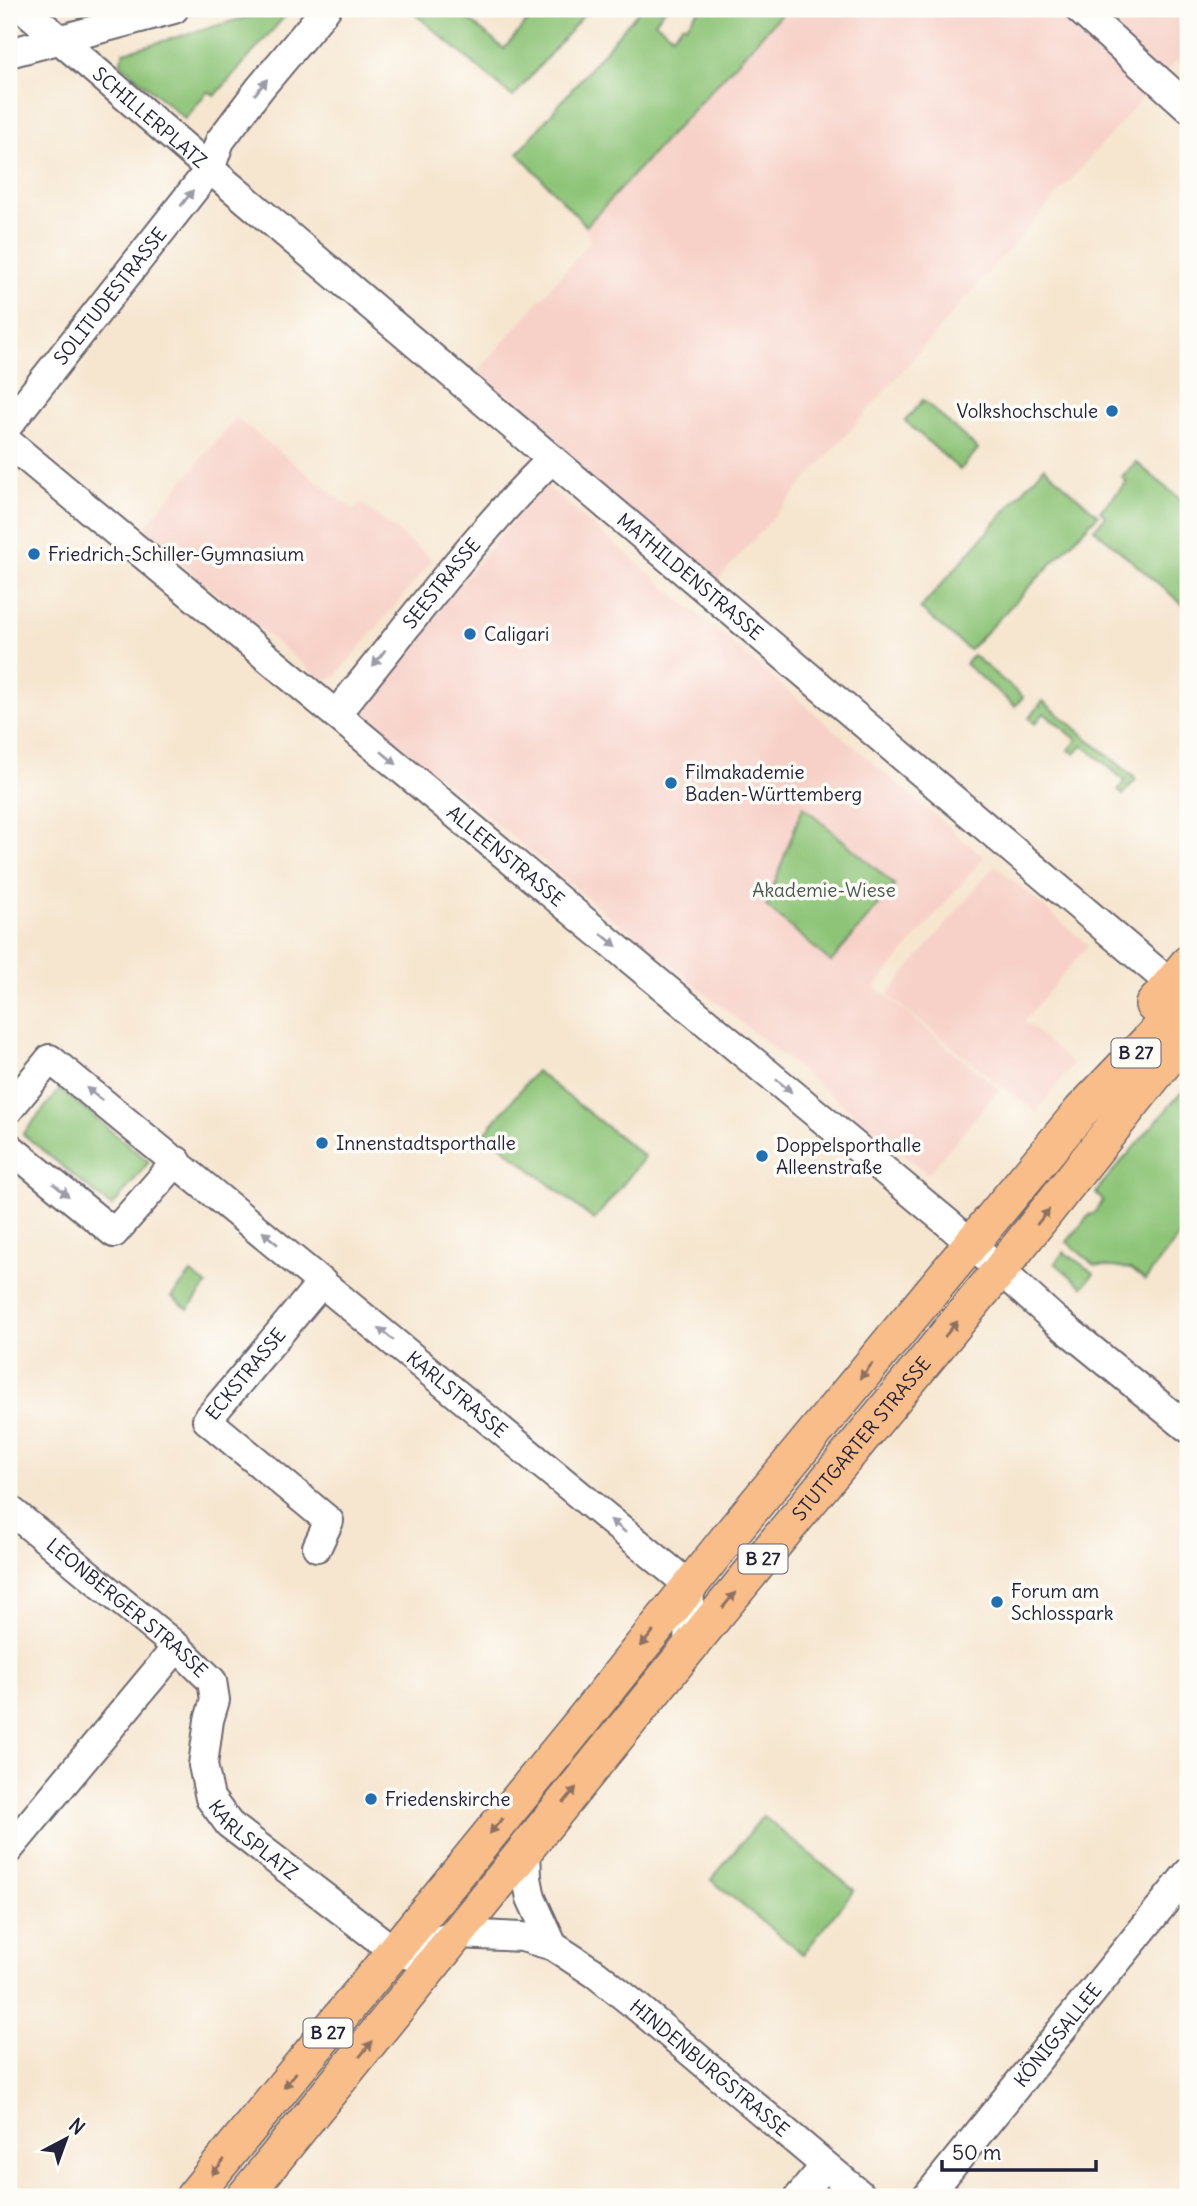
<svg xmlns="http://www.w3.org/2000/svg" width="1197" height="2206" viewBox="0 0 1197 2206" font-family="Delius,sans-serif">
<rect width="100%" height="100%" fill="#fdfcf7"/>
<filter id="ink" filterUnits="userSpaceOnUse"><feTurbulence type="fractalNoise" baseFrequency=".0143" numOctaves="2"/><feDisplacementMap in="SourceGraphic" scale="14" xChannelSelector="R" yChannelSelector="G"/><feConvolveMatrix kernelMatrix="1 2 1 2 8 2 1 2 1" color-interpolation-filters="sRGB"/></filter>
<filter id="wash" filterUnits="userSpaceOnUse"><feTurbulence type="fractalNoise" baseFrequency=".00686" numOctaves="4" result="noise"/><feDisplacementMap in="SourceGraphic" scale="28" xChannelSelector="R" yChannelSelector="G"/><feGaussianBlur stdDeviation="1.57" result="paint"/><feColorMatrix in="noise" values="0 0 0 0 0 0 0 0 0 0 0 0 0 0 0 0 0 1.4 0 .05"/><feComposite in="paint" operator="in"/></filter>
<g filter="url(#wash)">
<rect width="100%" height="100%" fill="#f6e6d0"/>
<g fill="#f7d1c8">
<path d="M786,9H1188V70L1176,60L711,588L469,382L590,242L586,226Z"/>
<path d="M236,418L354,510L361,503L433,560L336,676L331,679H321L141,531Z"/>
<path d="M544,484L984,857L875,987L999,1089L928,1174L355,709Z"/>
<path d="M995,865L1088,945L1024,1021L1073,1064L1036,1113L887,995Z"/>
</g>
<g fill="#8dc477" stroke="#587359" stroke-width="2">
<path d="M275,9H284L285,16L215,96L208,91L185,119L120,63L124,52Z"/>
<path d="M409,9H456L504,49L538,9H589L513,97Z"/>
<path d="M640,9H665L655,22L673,36L683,24L686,26L700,9H786L586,226L518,153Z"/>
<path d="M923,400L978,449L960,470L905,421Z"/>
<path d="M1136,462L1188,506V609L1094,529L1106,516L1100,511L1127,482L1122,477Z"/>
<path d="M1044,467L1098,515L969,650L920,609Z"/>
<path d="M973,655L1023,697L1015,706L965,664Z"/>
<path d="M1043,701L1136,779L1123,795L1118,790L1125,781L1083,745L1075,754L1069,750L1077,740L1044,713L1035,724L1029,718Z"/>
<path d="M803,806L895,885L831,962L766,906Z"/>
<path d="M536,1071L645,1157L594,1220L485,1133Z"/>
<path d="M1188,1085V1225L1145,1280L1131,1269L1094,1265L1067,1242L1090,1214L1092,1215L1103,1201L1096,1193L1101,1185Z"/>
<path d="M60,1089L149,1162L112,1207L23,1134Z"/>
<path d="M1064,1252L1094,1273L1083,1287L1055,1263Z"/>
<path d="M191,1273L207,1285L188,1309L172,1297Z"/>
<path d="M763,1816L854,1890L803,1954L711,1880Z"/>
</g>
</g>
<g filter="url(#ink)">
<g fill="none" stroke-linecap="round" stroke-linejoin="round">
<defs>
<g id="minor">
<path id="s1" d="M24,9L224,181L1171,984"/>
<path d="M1079,9L1188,107"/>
<path d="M9,53L174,9"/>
<path id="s2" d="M9,424L210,169L220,141L260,88L326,9"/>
<path id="s3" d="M9,443L949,1224L1054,1319L1188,1428"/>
<path id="s4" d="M336,714C407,628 472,537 552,459"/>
<path id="s5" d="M9,1109L50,1059L690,1586L688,1649"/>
<path d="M9,1147L114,1233L177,1161"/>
<path id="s6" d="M9,1509L177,1647L212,1681L215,1700L209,1720L203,1765L210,1798L229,1824L394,1951L409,1955L437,1941L458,1934L522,1937L553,1946L596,1974L635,2005L863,2197"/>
<path id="s7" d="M317,1547L329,1521L207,1420L322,1282"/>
<path d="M526,1848L527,1878L531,1898L553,1946"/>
<path d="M9,1849L177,1647"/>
<path d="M799,2197L825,2166"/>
<path id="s8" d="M927,2197L1188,1873"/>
</g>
<g id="major">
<path d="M1153,1005L1188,963"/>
<path d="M193,2197L579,1725L731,1534L1081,1111L1152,1037L1188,992"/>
<path id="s9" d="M244,2197L688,1649L1000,1270L1188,1033"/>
</g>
</defs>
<use href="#minor" stroke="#6c676f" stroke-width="32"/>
<use href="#major" stroke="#6c676f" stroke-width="38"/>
<use href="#minor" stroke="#fff" stroke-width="28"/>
<use href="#major" stroke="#f8bd89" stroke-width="35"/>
</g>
<defs><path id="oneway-solid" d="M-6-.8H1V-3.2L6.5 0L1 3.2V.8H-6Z" transform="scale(1.75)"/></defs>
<g fill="#9c9ca7">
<use href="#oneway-solid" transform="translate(261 87) rotate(-51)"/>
<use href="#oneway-solid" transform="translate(187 198) rotate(-52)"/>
<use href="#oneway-solid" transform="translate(379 658) rotate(128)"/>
<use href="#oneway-solid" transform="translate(389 758) rotate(40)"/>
<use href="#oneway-solid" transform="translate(609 940) rotate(39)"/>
<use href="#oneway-solid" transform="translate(784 1086) rotate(40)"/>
<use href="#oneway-solid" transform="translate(94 1094) rotate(-141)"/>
<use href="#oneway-solid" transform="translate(61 1190) rotate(39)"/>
<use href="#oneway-solid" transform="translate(270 1238) rotate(-140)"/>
<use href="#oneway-solid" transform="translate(386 1334) rotate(-140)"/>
<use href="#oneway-solid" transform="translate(618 1526) rotate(-140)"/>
</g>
<g fill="#8d7062">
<use href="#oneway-solid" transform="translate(1043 1217) rotate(-51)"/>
<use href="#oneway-solid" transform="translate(951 1329) rotate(-50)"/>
<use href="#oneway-solid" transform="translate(866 1371) rotate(130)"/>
<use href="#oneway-solid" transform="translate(729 1600) rotate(-50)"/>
<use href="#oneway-solid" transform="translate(647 1639) rotate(129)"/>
<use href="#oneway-solid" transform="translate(570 1795) rotate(-51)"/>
<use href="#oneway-solid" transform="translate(496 1826) rotate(129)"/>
<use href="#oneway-solid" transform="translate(366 2049) rotate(-51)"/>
<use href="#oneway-solid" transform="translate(290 2080) rotate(129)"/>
<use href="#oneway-solid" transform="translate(218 2167) rotate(130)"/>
</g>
</g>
<g fill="#1f6fb2" stroke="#fdfcf7" stroke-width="2.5">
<circle cx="1112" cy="411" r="7"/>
<circle cx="34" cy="554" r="7"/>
<circle cx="470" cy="634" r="7"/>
<circle cx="671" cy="783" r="7"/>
<circle cx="322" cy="1143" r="7"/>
<circle cx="762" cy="1156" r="7"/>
<circle cx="997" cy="1602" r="7"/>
<circle cx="371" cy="1799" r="7"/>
</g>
<g text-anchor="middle" stroke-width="7" stroke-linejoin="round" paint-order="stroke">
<g fill="#fdfcf7" stroke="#646373" stroke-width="2">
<rect x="1111.5" y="1038.5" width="49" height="29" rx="5"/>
<rect x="738.5" y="1544.5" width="49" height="29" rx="5"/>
<rect x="303.5" y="2018.5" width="49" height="29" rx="5"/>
</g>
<g font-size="18" font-weight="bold" fill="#22223b">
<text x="1136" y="1059">B 27</text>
<text x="763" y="1565">B 27</text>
<text x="328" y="2039">B 27</text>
</g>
<g font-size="19" fill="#22223b" stroke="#fdfcf7">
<text dy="7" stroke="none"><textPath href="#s1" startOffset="166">SCHILLERPLATZ</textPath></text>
<text dy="7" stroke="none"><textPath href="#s2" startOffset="163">SOLITUDESTRASSE</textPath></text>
<text dy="7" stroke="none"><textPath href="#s1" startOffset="875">MATHILDENSTRASSE</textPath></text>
<text dy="7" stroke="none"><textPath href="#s4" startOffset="168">SEESTRASSE</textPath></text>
<text dy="7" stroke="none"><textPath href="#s3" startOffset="646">ALLEENSTRASSE</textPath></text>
<text dy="7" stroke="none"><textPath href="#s7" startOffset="247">ECKSTRASSE</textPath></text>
<text dy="7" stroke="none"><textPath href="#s5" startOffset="592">KARLSTRASSE</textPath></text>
<text dy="7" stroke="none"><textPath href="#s9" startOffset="978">STUTTGARTER STRASSE</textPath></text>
<text dy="7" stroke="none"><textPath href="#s6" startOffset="154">LEONBERGER STRASSE</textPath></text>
<text dy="7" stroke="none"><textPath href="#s6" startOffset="446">KARLSPLATZ</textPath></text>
<text dy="7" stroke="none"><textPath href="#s8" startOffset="208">KÖNIGSALLEE</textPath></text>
<text dy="7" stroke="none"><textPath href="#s6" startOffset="990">HINDENBURGSTRASSE</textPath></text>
</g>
<g font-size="19" fill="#22223b" stroke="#fdfcf7" text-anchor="start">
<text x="1098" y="418" text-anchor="end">Volkshochschule</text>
<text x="48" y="561">Friedrich-Schiller-Gymnasium</text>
<text x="484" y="641">Caligari</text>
<text x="685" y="779">Filmakademie<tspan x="685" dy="22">Baden-Württemberg</tspan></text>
<text x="336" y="1150">Innenstadtsporthalle</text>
<text x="776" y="1152">Doppelsporthalle<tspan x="776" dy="22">Alleenstraße</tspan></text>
<text x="1011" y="1598">Forum am<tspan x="1011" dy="22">Schlosspark</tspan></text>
<text x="385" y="1806">Friedenskirche</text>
</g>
<g font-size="19" fill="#475b50" stroke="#fdfcf7">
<text x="824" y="897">Akademie-Wiese</text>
</g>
</g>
<rect width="1197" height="2206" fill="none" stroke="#fdfcf7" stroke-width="35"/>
<g transform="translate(66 2139) rotate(41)" stroke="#fdfcf7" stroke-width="5" paint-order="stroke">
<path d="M0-5L12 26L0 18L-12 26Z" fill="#22223b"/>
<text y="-10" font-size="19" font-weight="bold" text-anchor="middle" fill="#22223b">N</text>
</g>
<path d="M942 2160v10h154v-10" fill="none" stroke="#22223b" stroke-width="3.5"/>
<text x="952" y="2160" font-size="21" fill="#22223b" stroke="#fdfcf7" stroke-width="5" paint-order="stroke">50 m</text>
</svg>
